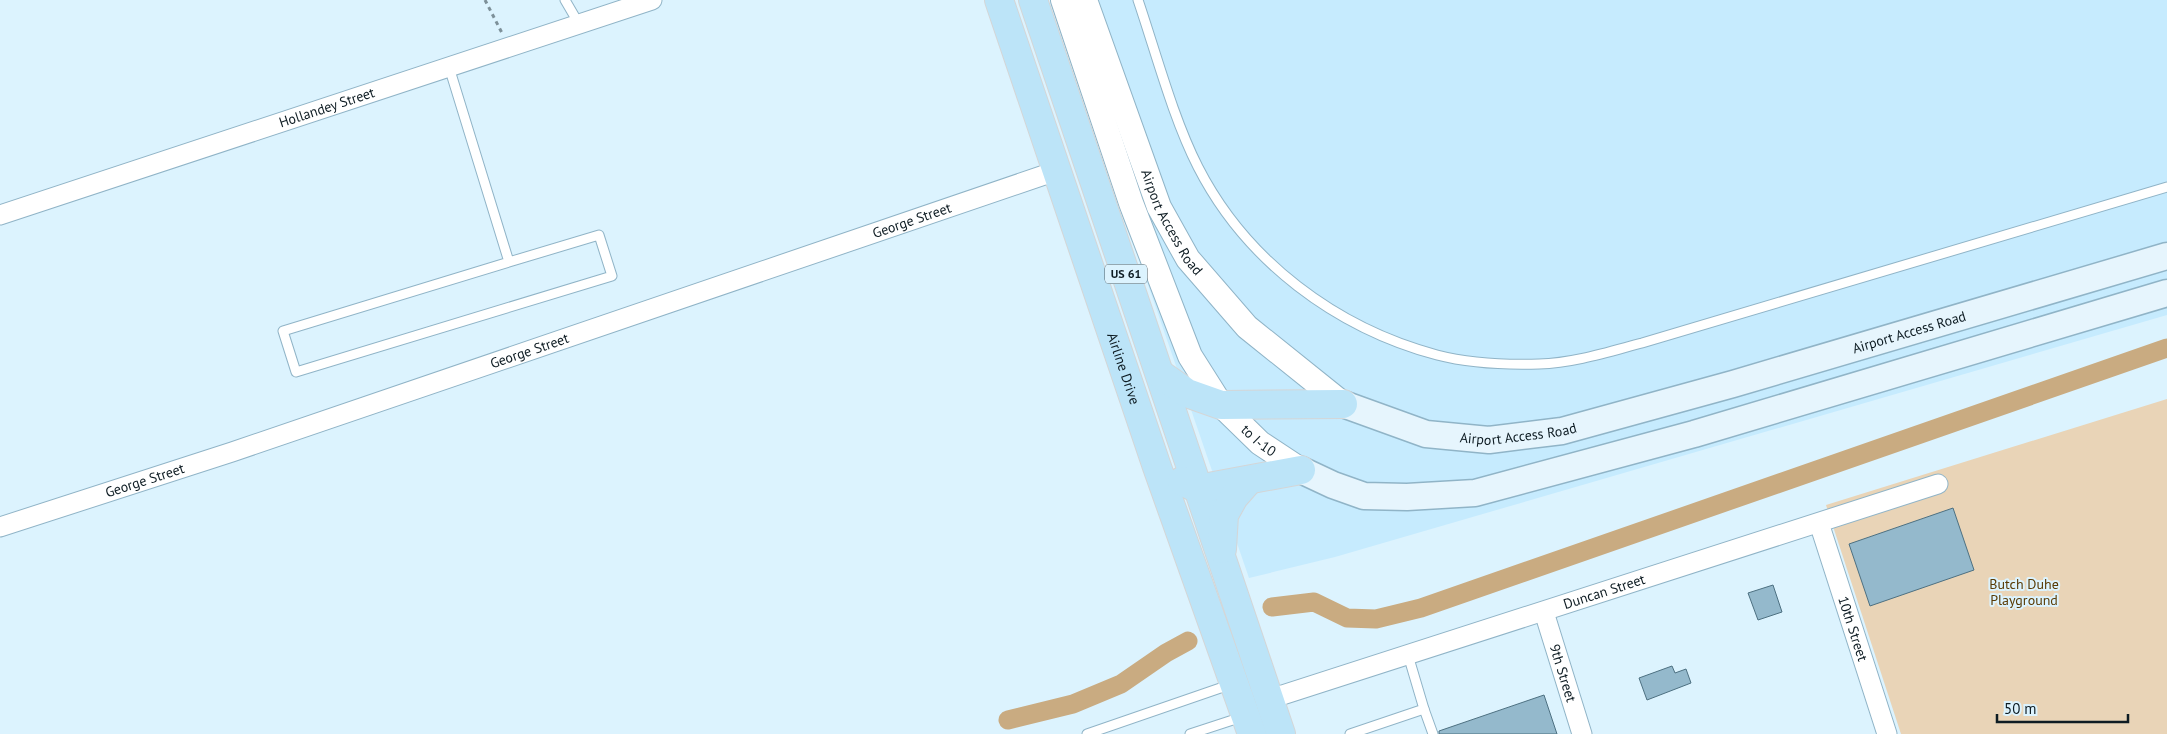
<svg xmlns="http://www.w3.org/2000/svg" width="2167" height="734" viewBox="0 0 2167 734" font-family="'PT Sans',sans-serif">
<rect width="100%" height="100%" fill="#dcf3fe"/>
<path fill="#c6ebfe" d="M1050,0H2167V315L1335,557L1249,578Z"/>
<path fill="#e9d4b7" d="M2167,399V734H1901L1826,505Z"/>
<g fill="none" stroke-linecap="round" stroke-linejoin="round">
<g stroke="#c9ab81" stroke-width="19">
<path d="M1272,607L1314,602L1347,618L1376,619L1421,608L2167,348"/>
<path d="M1008,720L1073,704L1121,684L1166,653L1188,641"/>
</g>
</g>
<g fill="#94b9cc" stroke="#4d7081">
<path d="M1953,508L1974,570L1870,606L1849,544Z"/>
<path d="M1773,585L1782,612L1758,620L1748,593Z"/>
<path d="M1672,666L1675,673L1686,669L1691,683L1647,700L1639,678Z"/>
<path d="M1544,695L1557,734H1439V731Z"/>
</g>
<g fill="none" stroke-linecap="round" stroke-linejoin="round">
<defs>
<g id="service">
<path d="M565,0L579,24"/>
<path d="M1138,0C1156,53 1173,118 1198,167C1246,261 1336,328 1437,355C1468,363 1507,365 1539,364C1574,363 1608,352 1642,343L2167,187"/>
<path d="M449,67L509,262L283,331L296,372L612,276L599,235L509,262"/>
<path d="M1424,709L1433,734"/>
<path d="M1087,734L1232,684"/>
<path d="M1190,734L1242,717"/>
<path d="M1350,734L1424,709L1408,655"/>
</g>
<g id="minor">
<path id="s1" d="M0,215L652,0"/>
<path id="s2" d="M1819,523L1887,734"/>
<path id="s3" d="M0,527L232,452L1056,171"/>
<path id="s4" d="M1544,612L1582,734"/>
<path id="s5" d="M1270,699L1938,484"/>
</g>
<g id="tertiary">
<path id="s6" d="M1063,0L1131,203L1190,356L1221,405L1260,443L1301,470"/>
<path id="s7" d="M1085,0L1159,207L1188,259L1247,327L1343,404"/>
</g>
<g id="secondary">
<path id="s8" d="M1343,404L1426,434L1489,440L1562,431L1733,384L2167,256"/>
<path d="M1301,470L1333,485L1364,496L1407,497L1475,493L1694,434L2167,293"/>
</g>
<g id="trunk">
<path id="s9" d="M999,0L1157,467L1252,734"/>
<path d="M1033,0L1281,734"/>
<path d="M1160,374L1187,393L1221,405L1343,404"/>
<path d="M1182,481L1198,489L1301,470"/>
<path d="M1222,549L1224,515L1234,497L1249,480"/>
</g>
</defs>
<use href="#service" stroke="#90b4c7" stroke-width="11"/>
<use href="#minor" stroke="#90b4c7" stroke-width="21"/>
<use href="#tertiary" stroke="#90b4c7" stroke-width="26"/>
<use href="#secondary" stroke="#90b4c7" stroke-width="29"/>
<use href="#trunk" stroke="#d4d6d7" stroke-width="30"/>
<path stroke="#7d9099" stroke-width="3" stroke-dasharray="4 4" stroke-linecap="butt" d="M485,0L502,33"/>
<use href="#service" stroke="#fff" stroke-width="9"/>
<use href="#minor" stroke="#fff" stroke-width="19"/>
<use href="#tertiary" stroke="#fff" stroke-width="24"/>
<use href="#secondary" stroke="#e6f5fd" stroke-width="26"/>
<use href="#trunk" stroke="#bce4f8" stroke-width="28"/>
</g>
<g text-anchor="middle" stroke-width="4" stroke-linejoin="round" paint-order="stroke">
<rect fill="#dcf3fe" stroke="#4c5c65" stroke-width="1" x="1105" y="264.5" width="42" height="19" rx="4"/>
<g font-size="12" font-weight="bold" fill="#0e1c23">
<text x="1126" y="278">US 61</text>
</g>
<g font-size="14" fill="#0e1c23" stroke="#dcf3fe">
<text dy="5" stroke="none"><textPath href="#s1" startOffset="344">Hollandey Street</textPath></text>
<text dy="5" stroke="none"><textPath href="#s3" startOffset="962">George Street</textPath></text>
<text dy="5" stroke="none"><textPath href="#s7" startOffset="239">Airport Access Road</textPath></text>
<text dy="5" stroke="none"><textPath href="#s8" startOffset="586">Airport Access Road</textPath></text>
<text dy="5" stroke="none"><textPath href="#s3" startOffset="558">George Street</textPath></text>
<text dy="5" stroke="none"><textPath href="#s9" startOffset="389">Airline Drive</textPath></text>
<text dy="5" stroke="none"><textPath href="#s8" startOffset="181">Airport Access Road</textPath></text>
<text dy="5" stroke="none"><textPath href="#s6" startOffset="488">to I-10</textPath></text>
<text dy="5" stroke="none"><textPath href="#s3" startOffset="152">George Street</textPath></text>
<text dy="5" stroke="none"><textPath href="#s5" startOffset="351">Duncan Street</textPath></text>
<text dy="5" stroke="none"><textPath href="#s2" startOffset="111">10th Street</textPath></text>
<text dy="5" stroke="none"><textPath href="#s4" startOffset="64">9th Street</textPath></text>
</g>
<g font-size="14" fill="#593b05" stroke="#dcf3fe">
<text x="2024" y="589">Butch Duhe<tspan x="2024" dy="16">Playground</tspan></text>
</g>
</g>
<path d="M1997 714v8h131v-8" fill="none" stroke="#0e1c23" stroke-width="2.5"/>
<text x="2004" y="714" font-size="15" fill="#0e1c23" stroke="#dcf3fe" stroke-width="4" paint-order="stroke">50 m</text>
</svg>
